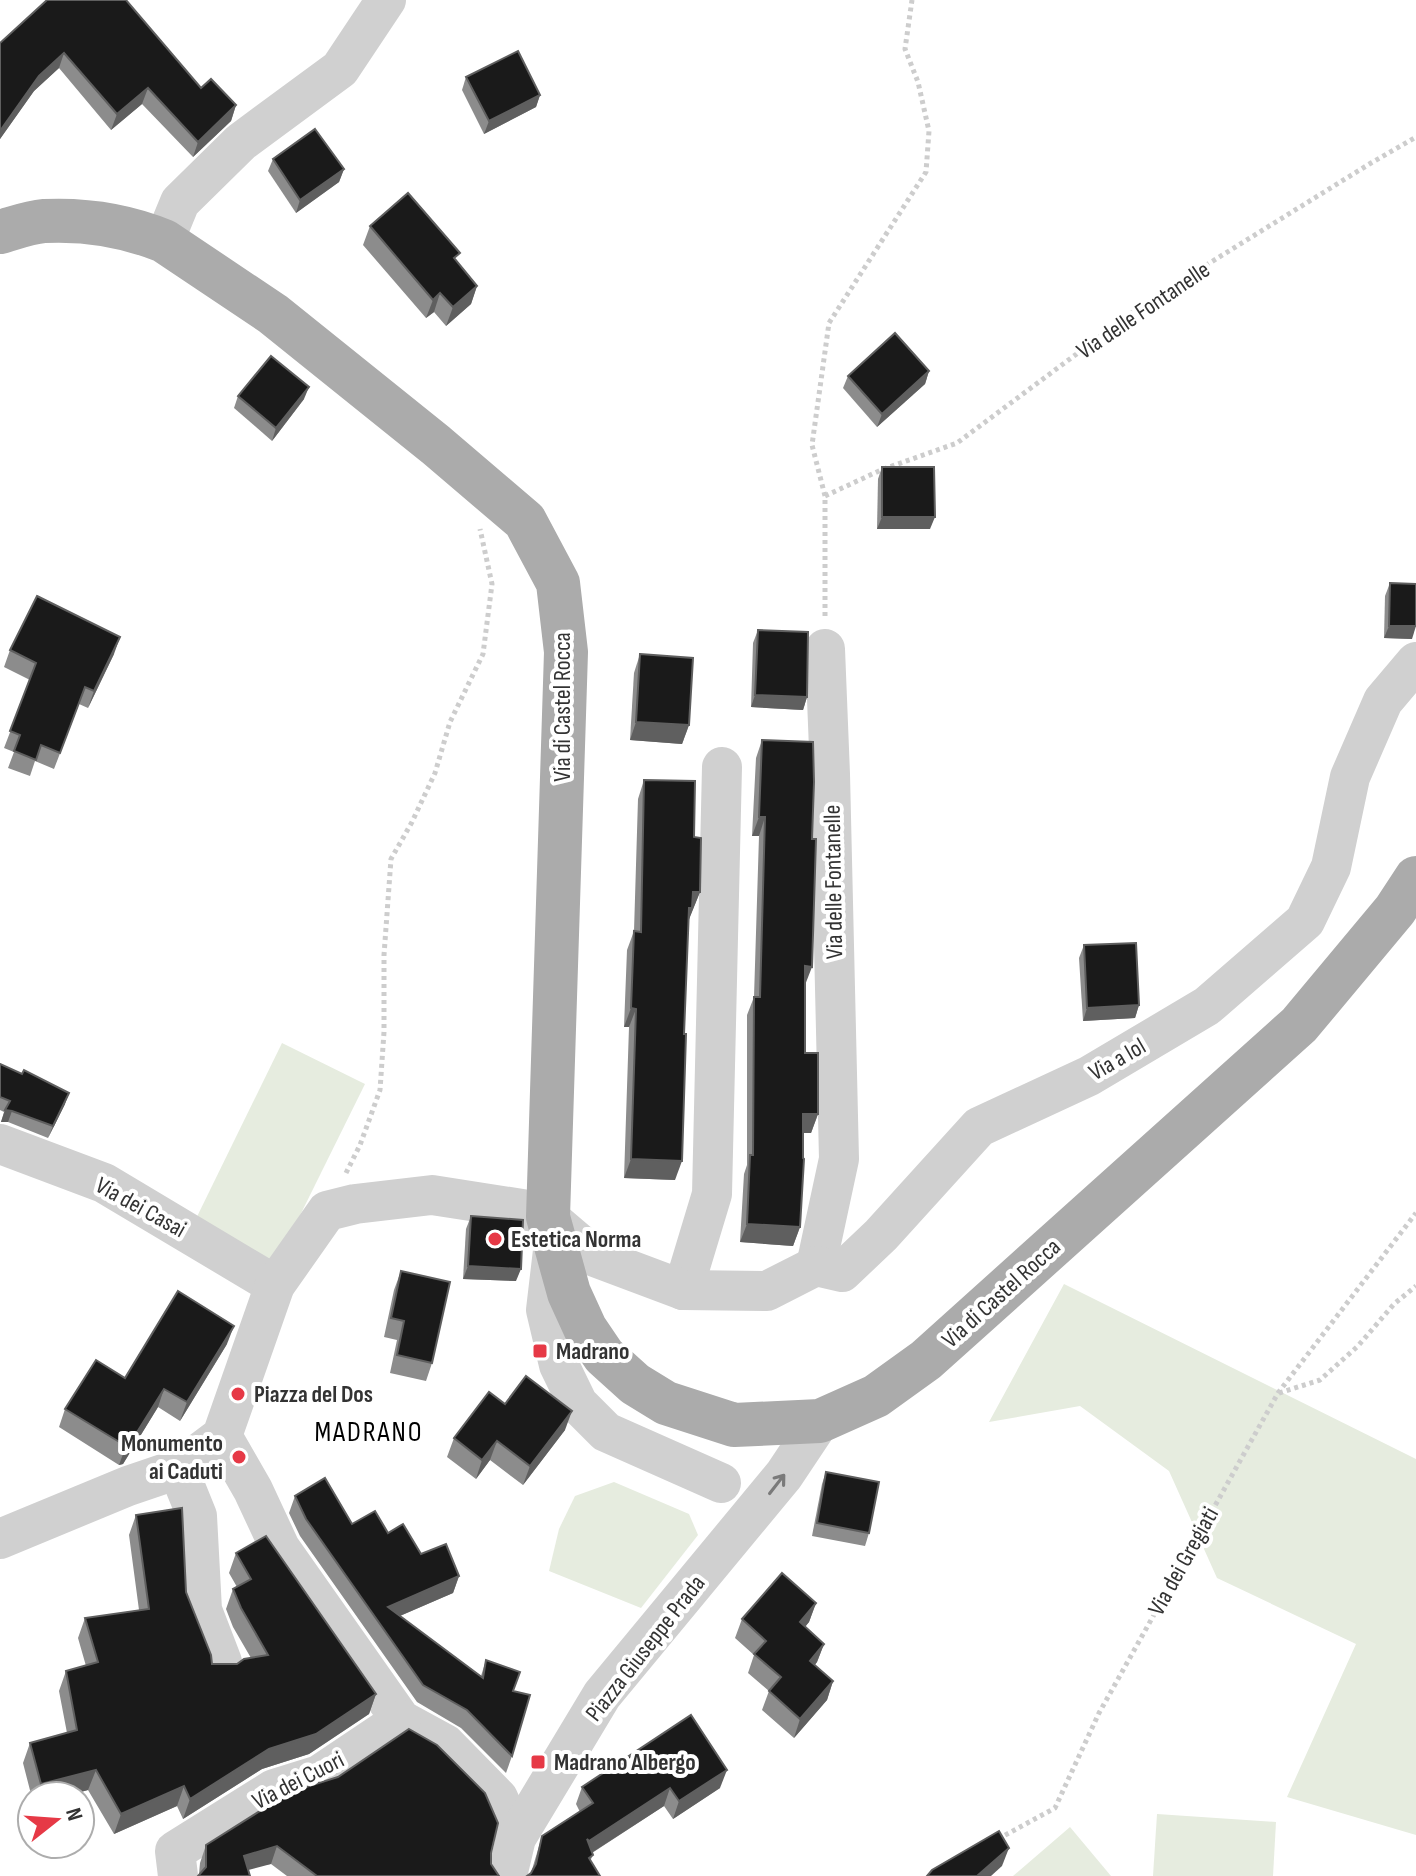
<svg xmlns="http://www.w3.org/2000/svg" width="1416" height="1876" viewBox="0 0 1416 1876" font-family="'Sofia Sans Condensed',sans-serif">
<rect width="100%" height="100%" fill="#fff"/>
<g fill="#e6ecdf">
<path d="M282,1043L365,1084L271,1274L189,1233Z"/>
<path d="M1064,1284L1416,1459V1835L1287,1797L1356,1644L1217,1578L1169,1471L1080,1406L989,1422Z"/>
<path d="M614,1482L689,1514L698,1535L641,1608L549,1571L559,1529L575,1496Z"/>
<path d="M1157,1814L1276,1822L1273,1876H1153Z"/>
<path d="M1070,1827L1111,1876H1013Z"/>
</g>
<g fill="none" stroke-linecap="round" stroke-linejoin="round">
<g stroke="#cdcdcd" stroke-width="5" stroke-dasharray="4 4" stroke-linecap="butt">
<path d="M825,496L812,445L829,323L926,172L929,131L918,82L905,49L912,0"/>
<path d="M825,616V496L881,470L957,443L1145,303L1371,163L1416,137"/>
<path d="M346,1173L360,1145L380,1090L384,1032V955L391,859L412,822L435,773L450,722L483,654L492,584L480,529"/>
<path d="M1279,1393L1320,1380L1358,1346L1394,1304L1416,1286"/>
<path d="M998,1839L1055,1808L1099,1713L1278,1393L1416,1213"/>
</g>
<g stroke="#d0d0d0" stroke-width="40">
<path d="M164,241L180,202L241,142L340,69L386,0"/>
<path d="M0,1144L104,1183L275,1285"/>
<path d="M554,1242L546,1310L559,1365L578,1404L606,1432L721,1483"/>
<path d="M816,1266L839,1159L830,774L825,649"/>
<path d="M683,1290L712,1194L722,767"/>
<path d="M222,1436L253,1490L280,1548L401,1720L445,1744L498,1798L516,1838"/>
<path d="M178,1469L197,1516L202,1610L222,1662"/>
<path d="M0,1539L128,1486L178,1469L222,1436L275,1285L327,1211L355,1204L432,1195L522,1209L548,1217L595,1257L683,1290L767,1291L816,1266L842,1272L881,1235L979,1127L1089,1076L1207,1006L1305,921L1331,867L1350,777L1383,701L1416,662"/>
<path d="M178,1876L175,1851L274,1789L319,1775L401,1720"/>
<path d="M507,1876L516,1838L602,1695L784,1475L820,1421"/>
</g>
<path stroke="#ababab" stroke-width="44" d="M0,232C14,228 30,222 44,221C86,219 125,225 164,241L273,314L436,445L525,521L558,583L566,652L548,1217L569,1293L585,1328L604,1356L635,1384L666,1403L734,1425L820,1421L876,1396L926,1360L1299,1025L1395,910L1416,878"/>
</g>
<g fill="#8c8c8c">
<path d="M47,0L201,88L236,105L231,121L193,157L142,104L111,130L59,68L34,91L0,139V43Z"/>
<path d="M466,77L540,95L536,107L484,134L462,90Z"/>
<path d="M273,159L344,169L339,182L296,213L268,171Z"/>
<path d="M370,226L457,261L477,286L471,304L446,326L434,312L426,318L363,245Z"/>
<path d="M929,371L925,384L877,427L843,388L848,376Z"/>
<path d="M238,396L304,399L272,441L234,408Z"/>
<path d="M882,467L930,529H877L878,479Z"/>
<path d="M1390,583L1412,639L1384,638L1385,596Z"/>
<path d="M758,630L807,697L803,710L751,707L753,643Z"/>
<path d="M10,650L114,654L88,708L79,704L54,769L35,761L30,776L8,768L14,752L4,748L30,680L4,667Z"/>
<path d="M640,654L689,725L682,744L630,740L634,673Z"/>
<path d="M762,740L805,985V1053L818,1114L811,1133H803L800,1227L793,1246L740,1242L744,1174L747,1165V1015L754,997L759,836H752L756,758Z"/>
<path d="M644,780L694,837L700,892L688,921L675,1180L624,1178L629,1027H624L627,950L634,931L638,799Z"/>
<path d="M1084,945L1139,1005L1135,1018L1083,1021L1079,958Z"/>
<path d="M0,1064L65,1104L48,1138L8,1122H1L4,1112L0,1110Z"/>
<path d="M471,1216L516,1281L463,1279L466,1229Z"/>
<path d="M401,1271L432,1363L426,1381L390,1373L397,1340L384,1337L394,1290Z"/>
<path d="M227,1344L180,1421L158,1407L123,1464L119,1465L59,1427L65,1409L125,1378Z"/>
<path d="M505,1404L565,1430L523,1485L490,1460L476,1479L447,1457L454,1438Z"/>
<path d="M826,1472L869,1533L865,1546L812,1536L822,1484Z"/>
<path d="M295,1496L352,1524L388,1533L459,1576L453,1593L400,1616L481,1676L486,1660L513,1691L512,1756L506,1773L461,1728L417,1702L300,1536L289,1513Z"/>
<path d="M136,1515L186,1592L212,1664H237L251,1658L233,1627L226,1609L233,1589L237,1587L229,1573L236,1553L376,1694L369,1714L309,1754L262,1769L183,1819L177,1806L114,1834L88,1790L66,1796H32V1798L23,1763L30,1743L67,1733L59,1691L66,1671L86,1666L78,1638L85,1618L139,1610L129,1535Z"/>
<path d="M816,1603L809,1622L805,1627L824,1644L817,1662L815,1665L833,1681L827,1700L794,1738L762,1710L769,1691L748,1673L754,1655L735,1638L742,1619Z"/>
<path d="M582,1787L720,1788L673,1819L664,1806L592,1853L593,1855L590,1861L531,1873L542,1836L580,1812L576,1804Z"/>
<path d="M290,1792L491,1853V1864L499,1876H287L271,1864L199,1874L200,1863L206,1845Z"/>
</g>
<g fill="#5f5f5f">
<path d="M64,53L59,68L34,91L0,139V131L39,76Z"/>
<path d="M148,88L142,104L111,130L117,114Z"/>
<path d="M540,95L536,107L484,134L489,121Z"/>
<path d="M236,105L231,121L193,157L198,142Z"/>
<path d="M344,169L339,182L296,213L300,200Z"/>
<path d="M477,286L471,304L446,326L453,307Z"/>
<path d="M440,293L434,312L426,318L433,300Z"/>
<path d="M929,371L925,384L877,427L882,414Z"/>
<path d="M309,387L304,399L272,441L276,428Z"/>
<path d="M882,517H935L930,529H877Z"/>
<path d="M1389,626H1416L1412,639L1384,638Z"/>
<path d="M120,637L114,654L88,708L94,691Z"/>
<path d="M755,695L807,697L803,710L751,707Z"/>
<path d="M636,722L689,725L682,744L630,740Z"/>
<path d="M759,817H765L759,836H752Z"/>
<path d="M693,892H700L686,927H682Z"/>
<path d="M805,966L812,967L805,985Z"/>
<path d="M1139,1005L1135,1018L1083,1021L1087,1008Z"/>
<path d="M631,1008L636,1009L629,1027H624Z"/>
<path d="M69,1093L65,1104L48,1138L53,1126Z"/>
<path d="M5,1110L12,1111L8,1122H1Z"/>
<path d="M803,1114H818L811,1133H796Z"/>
<path d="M631,1159L682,1161L675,1180L624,1178Z"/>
<path d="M747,1224L800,1227L793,1246L740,1242Z"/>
<path d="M468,1266L521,1269L516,1281L463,1279Z"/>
<path d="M234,1326L227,1344L180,1421L187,1402Z"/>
<path d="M164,1389L158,1407L123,1464L119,1465L126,1446Z"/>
<path d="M572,1411L565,1430L523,1485L530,1466Z"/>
<path d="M497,1441L490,1460L476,1479L482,1460Z"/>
<path d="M459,1576L453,1593L381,1624L388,1607Z"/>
<path d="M816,1603L809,1622L793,1641L800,1622Z"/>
<path d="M824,1644L817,1662L803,1679L810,1661Z"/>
<path d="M833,1681L827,1700L794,1738L800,1719Z"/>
<path d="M376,1694L369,1714L309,1754L262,1769L183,1819L190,1799L269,1749Z"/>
<path d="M96,1770L88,1790L66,1796H37L41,1784Z"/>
<path d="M727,1770L720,1788L673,1819L679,1801Z"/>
<path d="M184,1786L177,1806L114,1834L121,1814Z"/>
<path d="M670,1788L664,1806L582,1859L589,1841Z"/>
<path d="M277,1846L271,1864L237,1873L244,1856Z"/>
<path d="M1009,1848L1002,1866L991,1876H977Z"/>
</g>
<g fill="#1a1a1a" stroke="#5f5f5f" stroke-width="2">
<path d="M47,0H126L201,88L211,79L236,105L198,142L148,88L117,114L64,53L39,76L0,131V43Z"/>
<path d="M518,51L540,95L489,121L466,77Z"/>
<path d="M315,129L344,169L300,200L273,159Z"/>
<path d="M408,193L460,253L454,258L477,286L453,307L440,293L433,300L370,226Z"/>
<path d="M895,333L929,371L882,414L848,376Z"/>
<path d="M271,356L309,387L276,428L238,396Z"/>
<path d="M882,467H934L935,517H882Z"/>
<path d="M1390,583L1416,584V626H1389Z"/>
<path d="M37,596L120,637L94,691L85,687L60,753L41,745L36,760L14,751L20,735L10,731L36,663L10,650Z"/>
<path d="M758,630L808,632L807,697L755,695Z"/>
<path d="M640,654L693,658L689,725L636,722Z"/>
<path d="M762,740L813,742L814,782L812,839H816L812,967L805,966V1053H818V1114H803V1158L804,1159L800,1227L747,1224L750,1155H753L754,997H760L765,817H759Z"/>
<path d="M644,780L695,781L694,837L701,838L700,892H693L692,908H689L684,1034H686L682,1161L631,1159L636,1009L631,1008L634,931L641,932Z"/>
<path d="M1136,943L1139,1005L1087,1008L1084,945Z"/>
<path d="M0,1064L22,1074L24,1070L69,1093L53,1126L12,1111L5,1110L10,1101L0,1097Z"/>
<path d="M471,1216L523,1220L521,1269L468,1266Z"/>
<path d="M401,1271L450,1282L432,1363L397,1355L404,1321L391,1318Z"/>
<path d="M178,1291L234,1326L187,1402L164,1389L129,1445L126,1446L65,1409L96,1360L125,1378Z"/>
<path d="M526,1376L572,1411L530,1466L497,1441L482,1460L454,1438L489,1392L505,1404Z"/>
<path d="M826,1472L879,1482L869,1533L817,1523Z"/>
<path d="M325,1478L352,1524L375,1511L388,1533L403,1524L421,1554L446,1544L459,1576L388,1607L483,1678L486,1660L520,1672L513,1691L530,1695L512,1756L467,1710L423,1685L306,1519L295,1496Z"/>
<path d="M182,1508L186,1592L211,1655L212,1664H237L244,1659L268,1655L241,1608L233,1589L251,1579L236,1553L266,1536L376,1694L316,1734L269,1749L190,1799L184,1786L121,1814L96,1770L41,1784L30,1743L77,1730L66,1671L98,1662L85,1618L149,1609L136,1515Z"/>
<path d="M782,1573L816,1603L800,1622L824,1644L810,1661L833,1681L800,1719L769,1691L781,1677L754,1654L766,1641L742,1619Z"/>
<path d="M691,1715L727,1770L679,1801L670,1788L589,1841L587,1839L593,1855L589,1858L600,1876H527L531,1873L536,1864L542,1836L593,1803L582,1787Z"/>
<path d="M409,1729L437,1745L485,1793L498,1823L491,1853V1864L499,1876H317L277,1846L244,1856L250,1876H198L206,1867V1845L290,1792L338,1777Z"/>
<path d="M999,1831L1009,1848L977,1876H927L932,1870Z"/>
</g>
<defs><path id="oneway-shaft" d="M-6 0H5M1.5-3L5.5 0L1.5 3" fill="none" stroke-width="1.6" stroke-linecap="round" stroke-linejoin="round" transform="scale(2)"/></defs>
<use stroke="#7a7a7a" href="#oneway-shaft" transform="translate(777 1484) rotate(-52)"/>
<g fill="#e63946" stroke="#fff" stroke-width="3">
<circle cx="495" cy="1239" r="8"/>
<rect x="532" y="1343" width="16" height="16" rx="4"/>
<circle cx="238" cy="1394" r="8"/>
<circle cx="239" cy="1457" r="8"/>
<rect x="530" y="1754" width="16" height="16" rx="4"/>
</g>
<g text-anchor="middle" stroke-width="8" stroke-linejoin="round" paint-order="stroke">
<g font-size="24" fill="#333" stroke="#fff">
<text transform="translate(1143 310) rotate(-34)" y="8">Via delle Fontanelle</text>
<text transform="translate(562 707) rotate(-90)" y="8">Via di Castel Rocca</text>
<text transform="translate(833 882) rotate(-91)" y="8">Via delle Fontanelle</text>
<text transform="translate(1117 1059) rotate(-30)" y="8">Via a Iol</text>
<text transform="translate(141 1207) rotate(29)" y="8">Via dei Casai</text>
<text transform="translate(1001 1293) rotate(-42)" y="8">Via di Castel Rocca</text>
<text transform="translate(1183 1561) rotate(-61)" y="8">Via dei Gregiati</text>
<text transform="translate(645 1648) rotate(-52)" y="8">Piazza Giuseppe Prada</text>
<text transform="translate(298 1780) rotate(-27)" y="8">Via dei Cuori</text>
</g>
<g font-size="24" font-weight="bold" fill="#333" stroke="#fff" text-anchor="start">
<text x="511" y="1247">Estetica Norma</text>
<text x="556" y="1359">Madrano</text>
<text x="254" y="1402">Piazza del Dos</text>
<text x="223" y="1451" text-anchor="end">Monumento<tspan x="223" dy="28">ai Caduti</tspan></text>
<text x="554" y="1770">Madrano Albergo</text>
</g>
<g font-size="28" letter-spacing="2" fill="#000" stroke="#fff">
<text x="369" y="1441">MADRANO</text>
</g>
</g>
<g transform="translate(56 1820) rotate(73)"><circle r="38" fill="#ffffff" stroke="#adadad" stroke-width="2"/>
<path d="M0-6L14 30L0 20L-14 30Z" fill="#e63946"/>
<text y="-12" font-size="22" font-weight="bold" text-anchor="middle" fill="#333333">N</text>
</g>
</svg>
